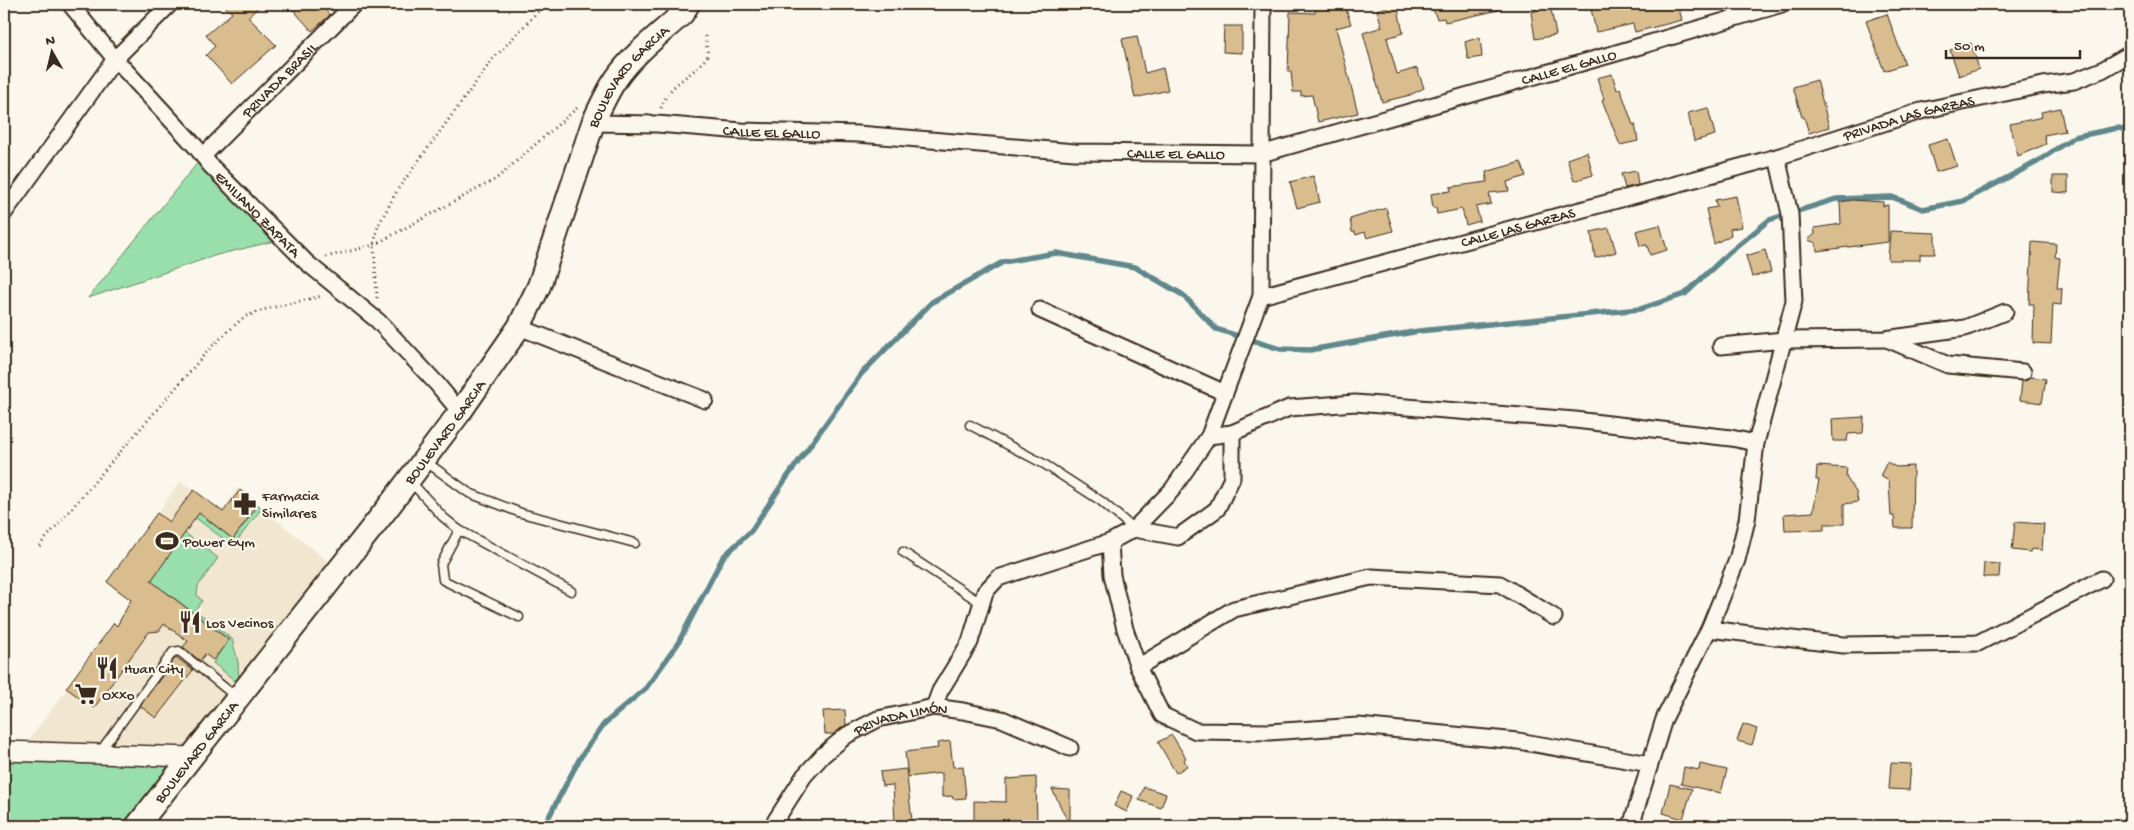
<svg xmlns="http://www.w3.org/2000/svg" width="2134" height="830" viewBox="0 0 2134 830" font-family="'Gochi Hand',sans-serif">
<rect width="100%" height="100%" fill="#fbf7ec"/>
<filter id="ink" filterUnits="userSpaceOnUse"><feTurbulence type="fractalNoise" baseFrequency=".02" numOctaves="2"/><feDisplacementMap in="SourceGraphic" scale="10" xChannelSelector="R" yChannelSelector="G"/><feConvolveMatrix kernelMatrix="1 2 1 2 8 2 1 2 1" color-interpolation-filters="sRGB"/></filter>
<g filter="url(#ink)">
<path fill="#f1e6d0" d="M181,481L223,511L237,488L331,564L192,746L27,742L123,615L131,600L107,582Z"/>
<g fill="#99dfac" stroke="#6a8465">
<path d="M203,156L283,239L217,255L88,298Z"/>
<path d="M184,502L233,539L258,505L262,508L233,546L181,507Z"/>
<path d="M185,533L218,558L198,586L197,595L202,601L195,610L232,639L238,662L239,684L213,663L228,639L166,592L131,577Z"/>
<path d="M4,755L182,762L130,826H4Z"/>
</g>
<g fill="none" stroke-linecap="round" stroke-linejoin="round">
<path stroke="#60878c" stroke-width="5.5" d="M544,826L580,758L604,724L646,688L677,645L723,557L751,531L783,483L862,373L932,302L1003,262L1056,253L1135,267L1183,295L1216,329L1280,349L1310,350L1419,331L1640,309L1685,294L1729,253L1769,220L1836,199L1892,197L1923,209L1963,201L2037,162L2074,137L2117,128L2130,130"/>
</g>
<g fill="#dabd8e" stroke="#3b2a1e">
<path d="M223,4H262L248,17L276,45L232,84L206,55L215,46L206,35L232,13Z"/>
<path d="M288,4H320L330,15L312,31Z"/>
<path d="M1316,4H1344L1351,24L1336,28L1358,113L1318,122L1312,95L1301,96V92H1293L1291,72H1288L1290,12L1315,13Z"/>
<path d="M1397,4L1403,33L1387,38L1397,74L1417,68L1424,88L1410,95L1382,102L1363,33L1382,27L1377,10Z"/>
<path d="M1440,4H1498L1499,10L1445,22L1444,18L1437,19L1432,7Z"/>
<path d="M1535,4H1550L1556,35L1535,39L1531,12L1536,11Z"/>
<path d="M1590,4H1678L1682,20L1635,32L1633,24L1596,32Z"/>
<path d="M1887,14L1905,64L1884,71L1866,21Z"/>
<path d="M1224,26H1242V53L1223,52Z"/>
<path d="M1137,36L1145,73L1163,68L1168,90L1135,98L1122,39Z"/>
<path d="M1480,37L1482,57L1468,59L1465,42Z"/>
<path d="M1971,43L1979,69L1959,76L1950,50Z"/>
<path d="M1612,74L1617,90L1620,88L1633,125L1635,124L1638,141L1620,145L1602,100L1604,99L1597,78Z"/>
<path d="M1817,80L1829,127L1809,133L1804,117H1802L1793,87Z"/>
<path d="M1708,108L1715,135L1694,141L1688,113Z"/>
<path d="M2060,108L2065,131L2044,135L2046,144L2018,156L2010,124L2042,117L2041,112Z"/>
<path d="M1948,139L1957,166L1936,172L1928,145Z"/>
<path d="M1587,152L1593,175L1574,181L1567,159Z"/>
<path d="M1521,162L1526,176L1507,182L1509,191L1489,193L1491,204L1476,207L1480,221L1466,225L1462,209L1437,214L1436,208H1433L1431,194L1451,191L1450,187L1487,182L1486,172Z"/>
<path d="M1636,171L1638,185L1625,188L1621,174Z"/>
<path d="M1313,176L1320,202L1297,208L1290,182Z"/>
<path d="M2053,176H2068V193L2053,192Z"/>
<path d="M1736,196L1742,227L1730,229L1731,235L1714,244L1706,209L1717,207L1715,200Z"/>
<path d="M1852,200L1883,202V206L1888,205V242L1817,251L1816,243L1808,240L1815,234L1814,228L1841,224L1840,202Z"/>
<path d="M1386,208L1393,231L1367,238L1365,232L1356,235L1355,232H1352L1350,219Z"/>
<path d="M1660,225L1667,250L1650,255L1647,245L1640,246L1636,231Z"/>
<path d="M1609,228L1616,252L1595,258L1591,232Z"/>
<path d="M1890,231L1935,233V254H1920V260H1888Z"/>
<path d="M2032,242L2056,244L2055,257L2060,258L2057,288H2062L2061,305L2053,304L2051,344L2033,343L2034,304H2029Z"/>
<path d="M1765,250L1771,272L1752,277L1746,256Z"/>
<path d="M2031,377L2046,379L2042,403L2020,400L2022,381Z"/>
<path d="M1864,417L1863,433L1848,434L1847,441H1833L1832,419Z"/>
<path d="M1887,462L1896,467L1913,466L1912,528H1895L1894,516H1891L1889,481L1880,476Z"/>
<path d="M1817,466L1847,468L1846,477L1856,492L1858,502L1844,504V524H1824V530L1785,531L1784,514L1813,512L1819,480H1816Z"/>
<path d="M194,490L223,512L240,490L258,505L233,539L199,513L151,581L229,640L213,660L205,654L200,661L183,647L188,641L164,624L159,631L149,632L94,708L66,688L114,623L117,626L131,600L107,582L157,513L169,522Z"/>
<path d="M2015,522L2044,524L2042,550L2031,549L2030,552L2012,550Z"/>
<path d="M1984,563L2000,564L1999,577H1983Z"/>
<path d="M176,657L193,670L156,718L140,706Z"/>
<path d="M845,710L846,725L834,734H825L823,711Z"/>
<path d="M1743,724L1757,729L1752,745L1737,741Z"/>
<path d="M1172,735L1186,758L1184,760L1187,766L1176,773L1158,742Z"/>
<path d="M950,741L953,767L963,766L966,798L953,799L952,796L942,797V773L908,777L905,752L938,748L937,743Z"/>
<path d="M1891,763L1911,764L1909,790L1889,789Z"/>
<path d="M1700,764L1727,770L1721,793L1681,784L1684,767L1699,770Z"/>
<path d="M906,769L912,821L895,823L893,785L882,786L880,772Z"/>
<path d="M1036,777L1037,826H974V801L1006,802V779Z"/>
<path d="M1670,784L1692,789L1683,819L1663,813Z"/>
<path d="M1144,787L1166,794L1161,808L1139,800Z"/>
<path d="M1052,789L1070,790V826Z"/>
<path d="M1121,791L1133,796L1127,812L1114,806Z"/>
</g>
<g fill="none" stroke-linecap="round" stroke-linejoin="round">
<defs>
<g id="service">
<path d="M970,425L1044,464L1101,501L1134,529"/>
<path d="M425,461L469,493L521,513L635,543"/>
<path d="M410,481L443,517L459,530L571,591"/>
<path d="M459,530L441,564L443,580L519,617"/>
<path d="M903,552L981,603"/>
<path d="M99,753L173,652L179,651L235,696"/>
</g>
<g id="minor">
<path id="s1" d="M70,4L115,59L196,147L210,165L306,262L378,321L437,384L460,412"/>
<path id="s2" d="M593,123L657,124L742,131L858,134L1075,152L1261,154L1613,54L1782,4"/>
<path id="s3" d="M203,156L354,4"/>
<path d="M4,213L115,59L170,4"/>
<path id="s4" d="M1261,296L1777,157L1921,111L2043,85L2074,81L2102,70L2130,54"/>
<path d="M1040,310L1225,393"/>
<path d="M519,327L705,400"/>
<path d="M1887,339L1948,365L2023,372"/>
<path d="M1721,346L1784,340L1885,339L1965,328L2005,312"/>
<path d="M1209,436L1232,433L1289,408L1355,403L1575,420L1731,438L1756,443"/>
<path d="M1134,529L1178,537L1217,509L1232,478V433"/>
<path d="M1110,542L1112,575L1125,629L1138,667L1162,715L1196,731L1269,732L1358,726L1518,741L1650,764"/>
<path d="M1709,629L1843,645L1978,643L2102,579"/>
<path d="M1138,667L1234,609L1371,577L1500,584L1554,617"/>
<path d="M934,707L940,691L970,642L985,592L998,578L1110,542L1134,529L1172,490L1209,436L1261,296L1263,4"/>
<path id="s5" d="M772,826L804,776L823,755L847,735L878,719L934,707L963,711L1002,719L1070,748"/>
<path d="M1631,826L1664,719L1709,629L1737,560L1747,520L1756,443L1794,301L1790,214L1777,157"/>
</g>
<path id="tertiary" d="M4,751L192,757"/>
<g id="primary">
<path id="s6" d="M137,826L386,510L460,412L519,327L539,286L593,123C600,108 607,92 616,79C633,54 660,34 682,14L688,4"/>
</g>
</defs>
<use href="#service" stroke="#3b2a1e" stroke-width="11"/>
<use href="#minor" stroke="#3b2a1e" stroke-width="19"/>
<use href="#tertiary" stroke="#3b2a1e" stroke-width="22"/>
<use href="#primary" stroke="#3b2a1e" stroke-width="26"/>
<g stroke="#3b2a1e" stroke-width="3" stroke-dasharray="1 4" stroke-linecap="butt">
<path d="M661,108C670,80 694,77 708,55L705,36"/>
<path d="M326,257L374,245L496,179L577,108"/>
<path d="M377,298L374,245L378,226L398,189L493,59L545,4"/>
<path d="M39,546L211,347L244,317L266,309L322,296"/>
</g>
<use href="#service" stroke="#fbf7ec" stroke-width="8"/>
<use href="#minor" stroke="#fbf7ec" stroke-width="15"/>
<use href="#tertiary" stroke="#fbf7ec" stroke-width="19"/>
<use href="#primary" stroke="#fbf7ec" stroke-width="22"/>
</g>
</g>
<defs>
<symbol id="pharmacy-bare" viewBox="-9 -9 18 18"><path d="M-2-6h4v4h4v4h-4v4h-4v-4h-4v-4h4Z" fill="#3b2a1e" stroke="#fbf7ec" stroke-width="2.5" paint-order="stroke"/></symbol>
<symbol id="stadium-bare" viewBox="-9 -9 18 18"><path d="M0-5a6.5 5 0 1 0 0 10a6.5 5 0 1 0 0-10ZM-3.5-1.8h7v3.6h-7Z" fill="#3b2a1e" stroke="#fbf7ec" stroke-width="2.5" paint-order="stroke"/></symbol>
<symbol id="restaurant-bare" viewBox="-9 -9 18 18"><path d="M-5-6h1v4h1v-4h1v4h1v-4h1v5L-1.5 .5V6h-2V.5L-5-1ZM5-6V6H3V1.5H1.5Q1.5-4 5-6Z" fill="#3b2a1e" stroke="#fbf7ec" stroke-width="2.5" paint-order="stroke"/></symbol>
<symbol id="supermarket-bare" viewBox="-9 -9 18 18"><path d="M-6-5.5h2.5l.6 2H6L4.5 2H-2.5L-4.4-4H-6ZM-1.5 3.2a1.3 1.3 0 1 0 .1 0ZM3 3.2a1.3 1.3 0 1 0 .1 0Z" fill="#3b2a1e" stroke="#fbf7ec" stroke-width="2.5" paint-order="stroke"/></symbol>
</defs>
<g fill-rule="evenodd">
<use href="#pharmacy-bare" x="229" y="488" width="32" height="32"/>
<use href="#stadium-bare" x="151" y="525" width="32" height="32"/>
<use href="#restaurant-bare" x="174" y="606" width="32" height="32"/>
<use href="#restaurant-bare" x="91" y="652" width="32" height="32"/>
<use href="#supermarket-bare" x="70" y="678" width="32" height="32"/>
</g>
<g text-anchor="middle" stroke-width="4.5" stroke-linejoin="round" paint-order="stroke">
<g font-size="15" fill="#3b2a1e" stroke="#fbf7ec">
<text dy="5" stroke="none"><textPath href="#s2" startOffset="989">CALLE EL GALLO</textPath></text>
<text dy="5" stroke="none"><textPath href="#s6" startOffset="905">BOULEVARD GARCIA</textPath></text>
<text dy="5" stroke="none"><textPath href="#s3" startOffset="108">PRIVADA BRASIL</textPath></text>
<text dy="5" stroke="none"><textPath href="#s4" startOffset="672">PRIVADA LAS GARZAS</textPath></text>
<text dy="5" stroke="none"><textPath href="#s2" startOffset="179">CALLE EL GALLO</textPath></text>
<text dy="5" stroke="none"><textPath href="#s2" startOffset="584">CALLE EL GALLO</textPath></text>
<text dy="5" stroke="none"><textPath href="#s1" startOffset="282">EMILIANO ZAPATA</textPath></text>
<text dy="5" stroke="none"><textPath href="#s4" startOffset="266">CALLE LAS GARZAS</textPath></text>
<text dy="5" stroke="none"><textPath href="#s6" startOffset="500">BOULEVARD GARCIA</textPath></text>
<text dy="5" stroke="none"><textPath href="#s5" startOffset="176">PRIVADA LIMÓN</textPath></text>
<text dy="5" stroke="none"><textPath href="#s6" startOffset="95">BOULEVARD GARCIA</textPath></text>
</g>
<g font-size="15" fill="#3b2a1e" stroke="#fbf7ec" text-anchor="start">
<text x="262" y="500">Farmacia<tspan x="262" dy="17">Similares</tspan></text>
<text x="183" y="546">Power Gym</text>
<text x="206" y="627">Los Vecinos</text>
<text x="124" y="673">Huan City</text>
<text x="102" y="699">Oxxo</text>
</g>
</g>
<rect width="2134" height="830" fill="none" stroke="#fbf7ec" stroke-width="20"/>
<rect x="10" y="10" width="2114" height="810" fill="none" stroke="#3b2a1e" stroke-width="2" filter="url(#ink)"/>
<g transform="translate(52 52) rotate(352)" stroke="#fbf7ec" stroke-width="4" paint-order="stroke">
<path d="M0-4L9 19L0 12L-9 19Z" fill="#3b2a1e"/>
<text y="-8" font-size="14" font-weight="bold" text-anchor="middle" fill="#3b2a1e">N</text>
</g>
<path d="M1946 50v8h134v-8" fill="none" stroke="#3b2a1e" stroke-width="2.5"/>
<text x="1954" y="50" font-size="15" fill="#3b2a1e" stroke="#fbf7ec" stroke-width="4" paint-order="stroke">50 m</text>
</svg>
